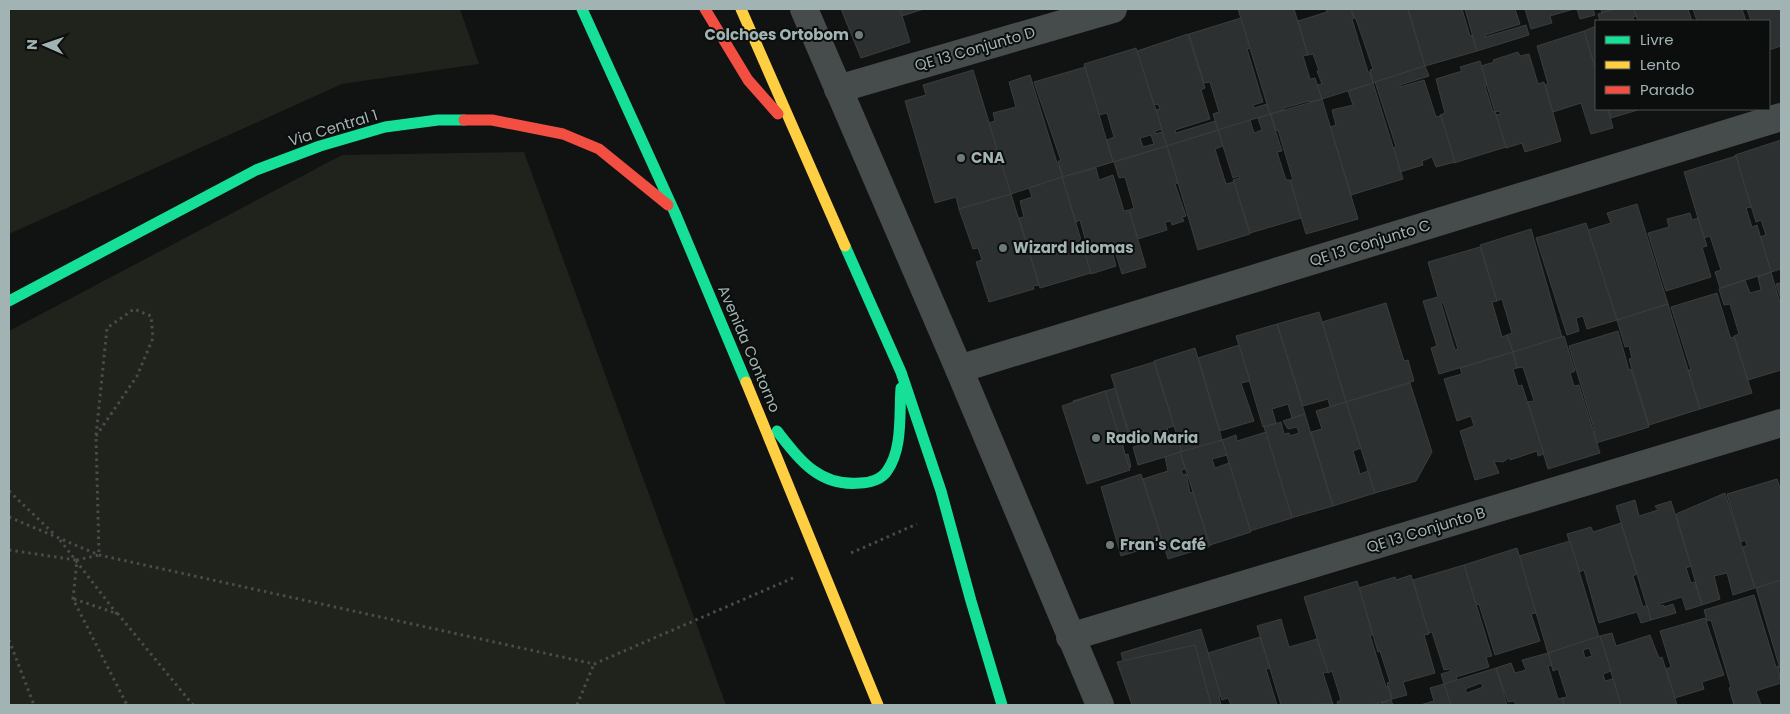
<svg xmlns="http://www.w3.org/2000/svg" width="1790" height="714" viewBox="0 0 1790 714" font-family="Poppins,sans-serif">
<rect width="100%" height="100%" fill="#111212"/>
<g fill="#20221c">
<path d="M9,9H460L479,64L342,84L9,234Z"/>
<path d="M524,152L726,705H9V331L342,155Z"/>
</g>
<g fill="#2d3030" stroke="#3a3e3e" fill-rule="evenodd">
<path d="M841,9H900L910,42L861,58Z"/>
<path d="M900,9H924L902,16Z"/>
<path d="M1238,9H1294L1308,55L1303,56L1310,79L1315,78L1322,99L1309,102V101L1284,108V110L1270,114Z"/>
<path d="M1326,9H1351L1354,18L1352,19L1368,72H1370L1373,83L1322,99L1317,85L1322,84L1317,71H1319L1313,54L1308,55L1298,21L1327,12Z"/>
<path d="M1351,9H1408L1425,66L1373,83L1370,70L1373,69L1356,19H1355Z"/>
<path d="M1408,9H1462L1470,36L1472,35L1477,51L1425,66Z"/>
<path d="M1465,9H1515L1520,24L1485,35V37L1526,25L1529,35L1477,51Z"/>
<path d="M1525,9H1574L1550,16L1552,23L1531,29Z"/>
<path d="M1577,9H1593L1595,15L1580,19Z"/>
<path d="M1601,9H1615L1602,13Z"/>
<path d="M1615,9H1634L1636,16L1633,17L1634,21H1600L1598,14Z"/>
<path d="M1634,9H1688L1692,21H1644L1643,20L1638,21Z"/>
<path d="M1693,9H1742L1746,21H1697Z"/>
<path d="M1747,9H1781V46L1769,50V21H1751Z"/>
<path d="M1241,18L1250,48L1247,49L1263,102L1253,105L1254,108L1267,104L1270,114L1218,130L1213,114L1219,112L1210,82L1204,83L1189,34Z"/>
<path d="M1596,26V71L1584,31Z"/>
<path d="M1584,31L1596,71V109H1608L1613,128L1591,134L1581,103L1553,112L1545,85L1548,84L1537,46Z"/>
<path d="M1188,34L1205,88L1201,90L1210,119L1175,130L1176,133L1215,121L1218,130L1167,146L1155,110L1160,109L1158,104L1154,105L1137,51Z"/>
<path d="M1136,48L1162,129L1155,131V134L1162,132L1167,146L1113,162L1107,140L1114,137L1107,113L1099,115L1084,64ZM1151,135L1154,144L1143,147L1140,138Z"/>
<path d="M1518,52L1520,56L1529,54L1538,84L1544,82L1561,141L1525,152L1522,143L1506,148L1496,115L1501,114L1499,111L1495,112L1481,66L1494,62L1493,60Z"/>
<path d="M1480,61L1487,85L1485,86L1493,112L1495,111L1506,147L1454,163L1440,115L1445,113L1436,79L1462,71L1460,67Z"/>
<path d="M1425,66L1429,76L1400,85V87L1424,80L1436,117L1441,116L1455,162L1436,167L1432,157L1422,161L1423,165L1400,172L1393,148L1396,147L1375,82Z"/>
<path d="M1085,67L1113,162L1063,177L1058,161H1061L1034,82Z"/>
<path d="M973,70L1011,194L959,209L956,197L935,203L905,101L926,95L923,85Z"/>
<path d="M1030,75L1058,166H1059L1063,177L1011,194L989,123L995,121L993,113L1016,107L1009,82Z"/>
<path d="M1373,83L1403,179L1351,195L1330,127L1336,125L1332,110L1353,105L1348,91Z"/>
<path d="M1322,99L1358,219L1306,234L1290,180H1293L1278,130L1276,131L1271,114Z"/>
<path d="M1608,109H1641L1611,118Z"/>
<path d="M1270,114L1282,151L1277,152L1286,180H1290L1301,218L1250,233L1233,180L1240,178L1239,176L1233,178L1218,130L1250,120L1254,133L1262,130L1258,118Z"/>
<path d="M1218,130L1223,146L1215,149L1226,184L1234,182L1250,234L1198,250L1167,146Z"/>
<path d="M1781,140V269L1771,272L1760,237L1766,235L1761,220L1756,222L1735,155Z"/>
<path d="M1167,146L1178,183L1175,184L1186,216L1182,217L1184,221L1172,225L1171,221L1165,222L1167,230L1138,239L1129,210L1134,208L1125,177L1119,178L1114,162Z"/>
<path d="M1736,156L1751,207L1746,208L1752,227L1757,225L1771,272L1720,288L1715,272L1721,270L1710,236L1704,238L1684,172Z"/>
<path d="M1096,168L1099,180L1113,175L1124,211L1129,210L1146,267L1122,274L1115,251H1112L1116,266L1091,274L1082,244L1086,242L1080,220L1076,222L1062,177Z"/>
<path d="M1062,177L1091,273L1040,288L1019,218L1024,217L1020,201L1032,197L1029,188Z"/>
<path d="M1011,194L1039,285L1033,286L1034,289L989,302L976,262L982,260L978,248L973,249L959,209Z"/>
<path d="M1637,204L1668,304L1617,320L1588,230L1611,223L1607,213Z"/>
<path d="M1690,213L1692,220L1698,218L1707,246L1702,247L1711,277L1666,291L1648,233L1669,227L1667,219Z"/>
<path d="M1586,223L1617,320L1587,329L1583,316L1576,318L1579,331L1567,335L1536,238Z"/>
<path d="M1531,229L1562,337L1513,352L1507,335L1512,333L1502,299L1497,301L1480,245Z"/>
<path d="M1480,247L1497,301L1492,302L1502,337L1507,335L1513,352L1439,374L1431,348L1437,346L1423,301L1438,297L1428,262ZM1443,302L1458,349L1455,350L1441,303Z"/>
<path d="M1771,272L1781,306V370L1748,380L1734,336L1739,334L1730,304L1724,305L1719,289L1745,280L1750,293L1761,290L1758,277Z"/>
<path d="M1781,283V299L1776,284Z"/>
<path d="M1717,293L1729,333L1731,338L1734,337L1752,393L1700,409L1688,370H1691L1671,307Z"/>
<path d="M1386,303L1404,361L1408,360L1414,381L1346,402L1322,322Z"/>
<path d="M1668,304L1700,409L1649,425L1629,359L1632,358L1629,346L1625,347L1617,320Z"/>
<path d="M1319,312L1346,402L1330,407L1328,399L1303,406L1277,324Z"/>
<path d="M1277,324L1305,414L1292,418L1288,404L1272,409L1276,423L1263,427L1236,336Z"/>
<path d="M1618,331L1629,370L1631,369L1649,427L1596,443L1594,432H1595L1569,346Z"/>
<path d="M1564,336L1575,371L1570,373L1574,386L1579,385L1600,453L1548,469L1528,402L1534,401L1523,367L1517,368L1513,352Z"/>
<path d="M1239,345L1250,381L1241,383L1254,421L1220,431L1198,358Z"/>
<path d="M1195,348L1222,440L1182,452L1154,361Z"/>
<path d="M1513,352L1517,368L1513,369L1518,386L1522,385L1544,454L1538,456L1537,451L1510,460V457L1503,462L1494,461L1499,473L1475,480L1460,431L1474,426L1471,416L1457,421L1444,379L1462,374L1460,368Z"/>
<path d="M1154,362L1174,426L1167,428L1169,435L1176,433L1182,452L1138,465L1133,447L1140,445L1139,440L1132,442L1111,375Z"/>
<path d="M1410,383L1432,452L1416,481L1375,493L1346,402Z"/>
<path d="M1115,388L1129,436L1121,438L1125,455L1128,454L1131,467L1096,478L1073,401Z"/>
<path d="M1105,391L1130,470L1087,484L1062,406Z"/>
<path d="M1346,402L1361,448L1353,451L1360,474L1368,471L1375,493L1333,506L1311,432L1322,429L1316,411Z"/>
<path d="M1305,414L1333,506L1291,518L1264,427L1281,422L1284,434L1289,433L1290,436L1299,433L1297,427L1288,429L1283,421Z"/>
<path d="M1266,432L1292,518L1250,531L1222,440L1236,435L1237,441Z"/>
<path d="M1222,440L1227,455L1212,459L1215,468L1229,463L1251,532L1210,545L1180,452Z"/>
<path d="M1180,452L1185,469L1181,470L1183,475L1186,474L1190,493L1193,492L1210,546L1168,559L1143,479L1168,471L1165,457Z"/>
<path d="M1141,474L1163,543L1121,556L1101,487Z"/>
<path d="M1777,479L1781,491V580L1755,588L1742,547L1747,546L1745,540L1741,542L1727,494Z"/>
<path d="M1725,493L1755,588L1733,595L1727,573L1714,576L1720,599L1702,605L1676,514Z"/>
<path d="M1635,500L1639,516L1658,510L1655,506L1671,501L1691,566L1686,568L1691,583L1695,582L1702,605L1686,610L1682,597L1659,604L1660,606L1664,605V607L1673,604L1676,613L1651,620L1616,506Z"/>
<path d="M1621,523L1637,574L1633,576L1643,607L1647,605L1651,620L1641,623L1637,612L1599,623L1584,570L1579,572L1567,534L1591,527L1593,532Z"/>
<path d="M1570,541L1599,637L1548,653L1519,556Z"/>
<path d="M1517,548L1536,613L1531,614L1540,641L1495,655L1479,604L1476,605L1464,565Z"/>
<path d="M1464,565L1492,656L1486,657L1489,667L1456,677L1457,680L1444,684L1441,674L1451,671L1450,669L1444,670L1432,632L1428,633L1413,580Z"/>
<path d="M1411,575L1429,634L1424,635L1435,673L1403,682L1407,695L1392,699L1387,683L1390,682L1380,651L1378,652L1359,588L1395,577L1396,580Z"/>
<path d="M1781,580V672L1756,588Z"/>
<path d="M1357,581L1373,635H1370L1386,687L1388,686L1392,699L1373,705H1338L1337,702L1341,700L1332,671L1328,673L1304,597Z"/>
<path d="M1754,595L1776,667L1778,666L1781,683L1756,691L1761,705H1734L1729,688L1731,687L1711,620L1707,621L1704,610Z"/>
<path d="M1705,618L1724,675L1702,682L1704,689L1675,698L1666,669L1671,667L1660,631Z"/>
<path d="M1281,619L1289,647L1317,639L1328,672L1323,673L1333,704L1281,705L1257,626Z"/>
<path d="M1201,629L1221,696L1219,697L1221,705H1136L1121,653Z"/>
<path d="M1612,633L1616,646L1650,635L1659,658L1662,657L1677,705H1621L1600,636Z"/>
<path d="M1600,636L1611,671L1603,674L1605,681L1613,679L1621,705H1564L1562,698L1567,697L1558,669L1553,671L1548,653ZM1589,648L1592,656L1585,658L1583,650Z"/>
<path d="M1260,637L1270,668L1266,669L1277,705H1231L1228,698L1222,700L1208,653Z"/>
<path d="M1195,645L1211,705H1132L1117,662Z"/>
<path d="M1548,653L1552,665L1548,666L1558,699L1562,698L1564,705H1516L1514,701L1508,702L1496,668L1511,663L1515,673L1526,670L1522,660Z"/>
<path d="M1496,668L1507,705H1451L1444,684ZM1481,683L1483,687L1467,693L1465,689Z"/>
<path d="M1444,684L1451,705H1420L1434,701L1430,688Z"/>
<path d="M1391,700L1393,705H1382L1381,703Z"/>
</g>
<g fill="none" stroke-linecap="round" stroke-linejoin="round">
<g stroke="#474c4c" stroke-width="3" stroke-dasharray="2.5 4" stroke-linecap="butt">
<path d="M96,436L137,376L153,338L151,316L134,309L107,328L96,436L99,555L77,560L73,599L127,705"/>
<path d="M9,491L55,535"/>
<path d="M9,517L99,555L594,664L793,578"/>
<path d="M60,540L117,614"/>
<path d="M9,550L76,560"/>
<path d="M851,553L917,524"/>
<path d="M74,599L118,614L193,705"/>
<path d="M9,640L34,705"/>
<path d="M577,705L594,664"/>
</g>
<g stroke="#464b4b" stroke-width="28">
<path d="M804,9L959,369L1100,705"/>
<path d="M838,89L1113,9"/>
<path d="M959,369L1781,117"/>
<path d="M1070,637L1781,423"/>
</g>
<g stroke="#16e098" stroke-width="11">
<path d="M582,9L675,213L746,382"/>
<path d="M845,246L901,372L941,491L971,601L1002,705"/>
<path d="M9,301L256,170L320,146L385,127L438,120H464"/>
<path d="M777,431C800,460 819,487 860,483C870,483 882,479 887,471C903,449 899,414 901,388"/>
</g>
<g stroke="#ffcf43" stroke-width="11">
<path d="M741,9L845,246"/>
<path d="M746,382L878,705"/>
</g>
<g stroke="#f24e42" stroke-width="11">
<path d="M705,9L748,80L778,114"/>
<path d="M464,120H492L563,134L599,149L668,205"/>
</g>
</g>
<g fill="#6f7b7b" stroke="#0c0d0d" stroke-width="2">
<circle cx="859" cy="35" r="5"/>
<circle cx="961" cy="158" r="5"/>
<circle cx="1003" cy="248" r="5"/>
<circle cx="1096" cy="438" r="5"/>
<circle cx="1110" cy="545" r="5"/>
</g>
<g text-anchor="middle" stroke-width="4" stroke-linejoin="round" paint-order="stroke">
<g font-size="15" font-weight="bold" fill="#a1b4b3" stroke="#0c0d0d" text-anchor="start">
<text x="849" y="40" text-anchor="end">Colchoes Ortobom</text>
<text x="971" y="163">CNA</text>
<text x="1013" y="253">Wizard Idiomas</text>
<text x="1106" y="443">Radio Maria</text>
<text x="1120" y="550">Fran's Café</text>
</g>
<g font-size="15" fill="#a1b4b3" stroke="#0c0d0d">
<text transform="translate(975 49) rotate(-16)" y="5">QE 13 Conjunto D</text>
<text transform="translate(333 128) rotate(-17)" y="5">Via Central 1</text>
<text transform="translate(1370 243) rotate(-17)" y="5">QE 13 Conjunto C</text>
<text transform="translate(749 349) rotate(67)" y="5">Avenida Contorno</text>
<text transform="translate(1426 530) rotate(-17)" y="5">QE 13 Conjunto B</text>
</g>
</g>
<rect width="1790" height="714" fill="none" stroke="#a1b4b3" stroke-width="20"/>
<rect x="1595" y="20" width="175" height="90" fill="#0c0d0d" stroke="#48504f"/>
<rect x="1605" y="36" width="25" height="8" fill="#16e098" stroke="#48504f"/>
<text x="1640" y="45" font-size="15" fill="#a1b4b3">Livre</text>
<rect x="1605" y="61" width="25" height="8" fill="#ffcf43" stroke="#48504f"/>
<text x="1640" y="70" font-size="15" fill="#a1b4b3">Lento</text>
<rect x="1605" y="86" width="25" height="8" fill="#f24e42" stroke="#48504f"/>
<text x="1640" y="95" font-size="15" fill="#a1b4b3">Parado</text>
<g transform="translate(45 45) rotate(272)" stroke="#0c0d0d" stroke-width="4" paint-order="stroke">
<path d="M0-4L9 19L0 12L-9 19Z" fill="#a1b4b3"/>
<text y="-8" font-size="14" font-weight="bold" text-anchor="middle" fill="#a1b4b3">N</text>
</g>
</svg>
